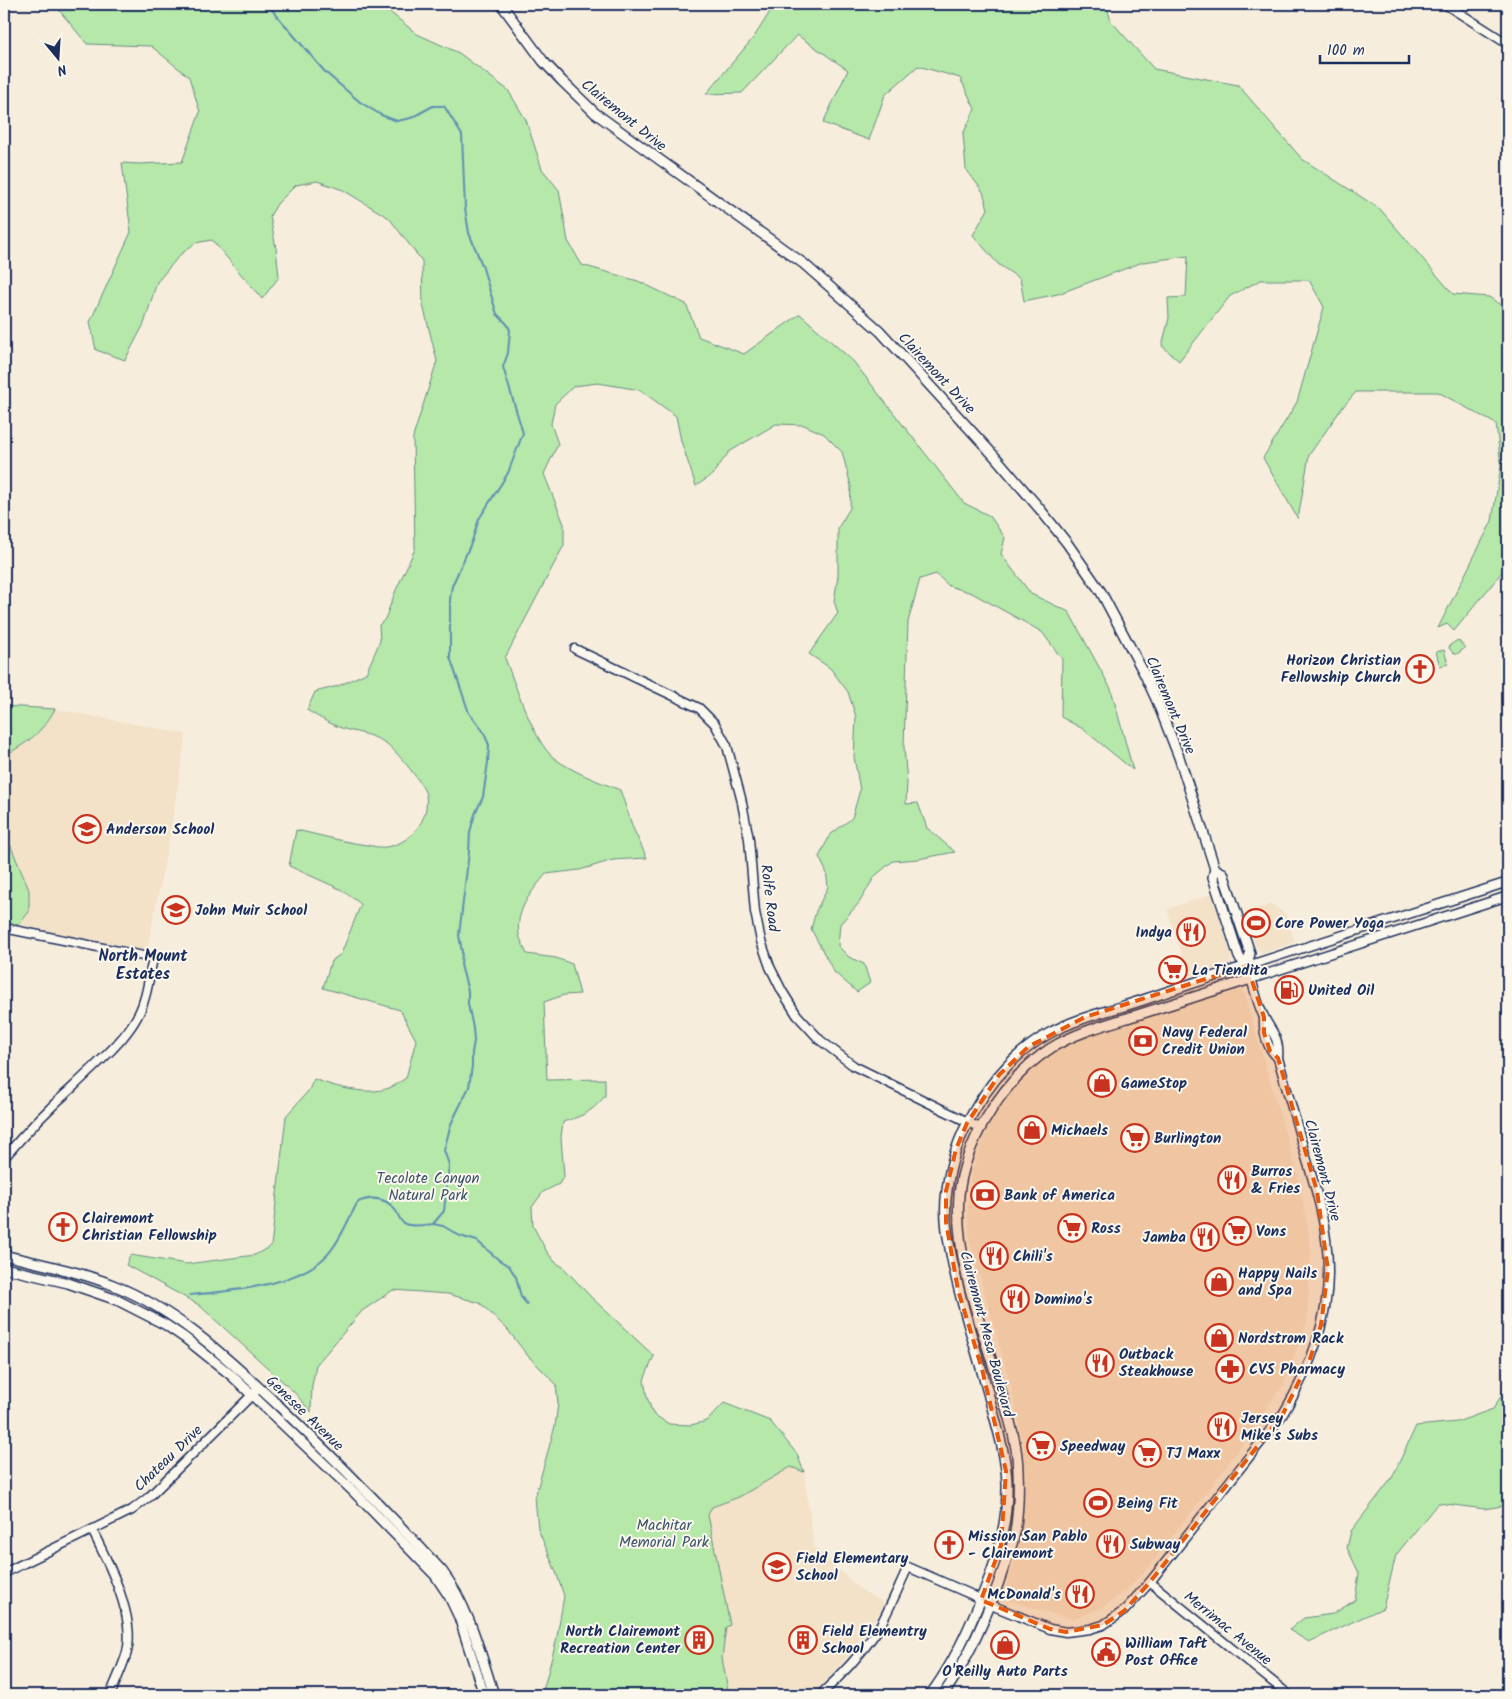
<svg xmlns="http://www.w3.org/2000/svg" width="1512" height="1699" viewBox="0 0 1512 1699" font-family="Kalam,sans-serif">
<rect width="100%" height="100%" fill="#f7eddc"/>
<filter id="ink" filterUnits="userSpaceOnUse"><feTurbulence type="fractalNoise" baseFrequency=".02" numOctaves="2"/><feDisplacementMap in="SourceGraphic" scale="10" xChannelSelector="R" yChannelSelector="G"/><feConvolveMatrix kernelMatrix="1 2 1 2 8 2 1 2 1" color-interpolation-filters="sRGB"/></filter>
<g filter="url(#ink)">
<g fill="#f3e1c8">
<path d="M55,709L186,734L171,829L147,950L54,933L19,924L29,912V890L4,830V756L34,737L47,722Z"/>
<path d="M1212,894L1232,959L1230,964L1189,977L1167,909Z"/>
<path d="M1272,904L1286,915L1295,942L1263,953L1257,949L1244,913Z"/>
<path d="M1243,989L1297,1173L1308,1227L1311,1252L1307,1322L1284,1383L1238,1451L1153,1562L1125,1592L1100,1609L1071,1619L1008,1601L1006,1587L1021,1539L1025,1489L1024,1447L1010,1383L970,1243L967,1208L971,1175L979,1148L995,1113L1016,1084L1045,1056L1090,1033L1189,1003Z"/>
<path d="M792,1467L804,1472L814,1547L857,1587L885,1604L858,1643L826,1682L810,1695H729L722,1658L726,1627L730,1625L708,1516L712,1507L739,1497Z"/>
</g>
<g fill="#b5e8a9" stroke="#688c84">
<path d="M54,4H380L417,34L459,53L508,90L526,120L542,169L559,190L568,241L582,265L638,281L686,304L699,337L744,354L800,314L853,361L964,503L990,516L1005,538L1001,554L1031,594L1069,612L1111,689L1133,770L1083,729L1061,717L1062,659L1042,632L972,593L949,586L936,574L920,579L908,622L904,747L907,783L906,804L918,803L927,828L955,852L918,859L893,861L875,876L859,903L840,924L838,946L849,957L864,964L870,983L857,992L834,972L811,929L816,911L828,887L826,871L819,857L830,835L852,818L860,790L854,757L856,717L848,692L830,668L809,654L838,613L834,601L838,576V528L850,508L851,486L842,452L824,434L804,425L776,424L729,452L712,475L696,486L681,441L676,416L640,390L598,383L574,386L555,404L551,424L558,444L544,474L564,524V545L505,658C514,682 535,744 554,758C573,772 597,781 620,790L633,828L647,858L613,860L580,870L546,874C532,891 515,910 519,935C521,941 524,948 527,954L556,958L572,964L580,994L564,995L544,1002L547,1080L605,1079V1096C590,1113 585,1115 563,1122L561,1137L564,1176L559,1184L543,1192L532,1207L533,1226L547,1252L555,1262L563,1267L591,1297L654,1356L644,1380L647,1397L653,1414L669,1424L691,1425L707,1421L724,1403L770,1421L797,1454L804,1472L791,1467L739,1497L712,1507L708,1515L730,1625L726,1627L722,1658L729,1695H716L681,1688L661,1695H533L543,1691L556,1642L564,1596L556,1572L538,1529L535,1497L555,1426L558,1404L556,1384L527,1355L508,1330L480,1303L448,1294L393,1290L362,1311L316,1365L312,1386L311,1412L293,1391L199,1305L126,1265L130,1255L187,1264L255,1255L271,1246L286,1116L309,1090L314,1079C335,1087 367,1096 389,1088C395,1086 401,1081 406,1078L416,1040L400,1010L323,988L331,961L341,954L361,904L340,889L289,866L296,830C320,835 343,842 367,845C373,846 380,848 386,847C410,844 430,820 426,795C423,783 398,753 387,744C376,736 361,733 348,730C335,727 318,717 307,710L315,692L338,686L366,673L380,641L379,625L385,619L396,590L415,549L413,437L437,361L423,305L422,261L389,218L343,190L317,181L296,185L277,204L270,216L276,248L279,277L262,299L212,240L195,243L180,255L157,282L144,324L125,360L96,350L90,322L131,232L122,163L139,164L182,162L200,112L189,77L151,46L87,44Z"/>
<path d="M775,4H1106L1111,21L1154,69L1238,85L1302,159L1380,209L1453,294L1489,297L1508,310V565L1454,631L1447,624L1438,628L1492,521L1501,466L1496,424L1438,392H1356L1342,408L1309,455L1298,519L1263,458L1297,402L1324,307L1309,280H1261L1230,296L1179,361L1162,346L1169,318L1168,298L1186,297L1188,256L1143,262L1058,294L1024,301L1020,279L998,264L973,235L988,209L983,192L966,169L963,134L975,109L960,78L918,66L885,95L869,140L823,123L848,70L797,35L742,93L706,94L754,37Z"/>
<path d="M1458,640L1465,648L1457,654H1454L1449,648L1450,645Z"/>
<path d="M1444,650L1448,664L1440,666L1436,652Z"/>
<path d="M4,706L55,709C42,733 27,743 4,756Z"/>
<path d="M4,830L29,890V912L19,924L4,922Z"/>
<path d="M1508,1378V1505L1484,1509L1438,1503L1396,1555L1383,1608L1309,1642L1289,1630L1304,1618L1333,1614L1355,1600L1359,1573L1347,1548L1351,1531L1392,1478L1416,1426L1457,1422L1493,1409L1503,1393Z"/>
</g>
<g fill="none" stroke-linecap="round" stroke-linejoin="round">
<g stroke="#5e90b3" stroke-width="2">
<path d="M433,1224L443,1226L460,1236L477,1241L499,1260L509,1266L516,1277L521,1297L527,1304"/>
<path d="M190,1295C231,1291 306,1286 332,1249C343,1235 349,1217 358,1202C373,1196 386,1197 396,1211C399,1216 400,1222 405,1224C413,1227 424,1225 433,1224L444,1211L449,1165L444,1150L451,1124L469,1087L472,1066V1053L474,1041L473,1028L468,1004V991L461,965L462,952L459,935L469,852L470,832L475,814L483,797L488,762L489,745L483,731L469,713L450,657V599L452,586L472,541L479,519L508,473L523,433L503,367L508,353L510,330L507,324L497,314L495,308L482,265L469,233L465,208L462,135L444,106H433L411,118L397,121L381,115L360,102L325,72L267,4"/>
</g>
<defs>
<g id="secondary">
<path d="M1445,4L1508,44"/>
<path d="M575,649L699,708L715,724L727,746L741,798L749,839L755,912L761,941L770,967L782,991L797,1015L820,1040L854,1066L980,1128"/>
<path d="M4,928L153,958C149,977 147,999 137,1017C122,1044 95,1065 73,1087C48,1109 25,1133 4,1158"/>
<path d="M1247,966L1508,882"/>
<path d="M1264,1017C1263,1033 1266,1047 1278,1058"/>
<path d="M92,1530C108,1562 136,1616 127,1652C123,1666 116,1681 110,1695"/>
<path d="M4,1573L132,1510L149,1497L259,1388"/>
<path d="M1150,1582L1289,1695"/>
<path d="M820,1695C841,1676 861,1654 877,1631C889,1611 898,1588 908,1567L970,1594L991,1605L1050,1629L1066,1632L1090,1629L1103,1625L1124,1611L1150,1582L1283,1414C1309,1371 1329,1320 1328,1269C1328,1229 1317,1192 1305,1154C1296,1122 1287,1090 1278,1058C1280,1038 1272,1033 1264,1017C1258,1006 1255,991 1251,979L1508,896"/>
</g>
<g id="primary">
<path d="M501,4L543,61L562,81L595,113L804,264L880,331L997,459L1039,508L1067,543L1101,592L1145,675L1157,701L1179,757L1215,869L1213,877L1239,957L1247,966"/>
<path d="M4,1255C40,1264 78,1271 113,1285C179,1311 229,1360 280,1407C336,1460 390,1514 442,1571C469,1607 480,1652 494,1695"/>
<path d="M4,1268L68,1283L117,1300L166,1325L185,1338L231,1375L355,1493L435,1575L449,1596L459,1617L484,1695"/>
<path d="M930,1695C949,1670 963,1642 975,1613C994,1569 1008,1531 1007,1483C1006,1456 998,1430 991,1404C979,1358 963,1312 953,1264C948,1240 943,1215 947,1190C950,1162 960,1135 974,1111C992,1080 1016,1052 1048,1034C1080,1016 1115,1010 1149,998C1181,987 1214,976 1247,966"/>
<path d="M943,1695C970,1656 989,1612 1004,1567C1008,1555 1013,1544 1015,1532C1018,1513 1019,1492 1018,1472C1018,1445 1009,1418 1001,1391C983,1330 954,1260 959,1195C961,1171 972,1142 984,1122C1001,1092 1022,1067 1051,1048C1077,1032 1108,1024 1137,1015C1175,1003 1213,991 1251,979L1247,966L1250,953L1223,873L1215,869"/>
</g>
</defs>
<use href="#secondary" stroke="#1b2f5e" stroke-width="11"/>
<use href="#primary" stroke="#1b2f5e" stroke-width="12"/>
<use href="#secondary" stroke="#fbf7ec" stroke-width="8"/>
<use href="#primary" stroke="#fbf7ec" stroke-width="9"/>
</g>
</g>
<path fill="#e8590c" fill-opacity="0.2" stroke="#e8590c" stroke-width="4" stroke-dasharray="10 6" stroke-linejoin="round" d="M1247,966L1264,1017V1033L1270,1051L1278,1058L1317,1191L1328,1270L1321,1325L1310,1359L1283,1414L1150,1582L1124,1611L1103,1625L1066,1632L1050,1629L981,1600L1001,1545L1006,1471L982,1369L958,1290L946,1222V1191L956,1149L967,1123L999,1075L1028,1047L1085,1017Z"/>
<defs>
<symbol id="church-ring" viewBox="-11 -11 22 22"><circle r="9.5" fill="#fbf7ec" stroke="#c8321e" stroke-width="1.5"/><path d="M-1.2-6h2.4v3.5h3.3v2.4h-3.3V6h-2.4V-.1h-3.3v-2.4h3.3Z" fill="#c8321e"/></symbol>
<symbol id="school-ring" viewBox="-11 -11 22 22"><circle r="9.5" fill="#fbf7ec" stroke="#c8321e" stroke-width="1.5"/><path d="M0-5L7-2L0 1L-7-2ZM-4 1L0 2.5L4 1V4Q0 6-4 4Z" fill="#c8321e"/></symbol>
<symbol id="stadium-ring" viewBox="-11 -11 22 22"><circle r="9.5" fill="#fbf7ec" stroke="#c8321e" stroke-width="1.5"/><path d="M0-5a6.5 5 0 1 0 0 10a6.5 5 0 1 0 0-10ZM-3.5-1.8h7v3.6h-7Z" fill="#c8321e"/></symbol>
<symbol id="restaurant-ring" viewBox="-11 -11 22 22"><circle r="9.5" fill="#fbf7ec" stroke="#c8321e" stroke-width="1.5"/><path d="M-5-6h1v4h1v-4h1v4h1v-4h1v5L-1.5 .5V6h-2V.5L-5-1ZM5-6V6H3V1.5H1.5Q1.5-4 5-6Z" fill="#c8321e"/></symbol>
<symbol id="supermarket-ring" viewBox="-11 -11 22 22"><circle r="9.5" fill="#fbf7ec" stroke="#c8321e" stroke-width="1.5"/><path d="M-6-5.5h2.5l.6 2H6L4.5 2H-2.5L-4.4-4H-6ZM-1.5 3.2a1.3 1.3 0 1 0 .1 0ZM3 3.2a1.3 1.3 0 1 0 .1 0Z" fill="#c8321e"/></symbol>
<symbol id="fuel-ring" viewBox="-11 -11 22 22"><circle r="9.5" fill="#fbf7ec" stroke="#c8321e" stroke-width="1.5"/><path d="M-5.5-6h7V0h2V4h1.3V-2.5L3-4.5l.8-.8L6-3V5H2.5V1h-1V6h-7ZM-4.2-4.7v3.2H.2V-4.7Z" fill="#c8321e"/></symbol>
<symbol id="bank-ring" viewBox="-11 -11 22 22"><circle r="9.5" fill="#fbf7ec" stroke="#c8321e" stroke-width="1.5"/><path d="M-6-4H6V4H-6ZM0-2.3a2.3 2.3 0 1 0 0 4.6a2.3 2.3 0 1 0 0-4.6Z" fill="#c8321e"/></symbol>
<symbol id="shop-ring" viewBox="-11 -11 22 22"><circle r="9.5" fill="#fbf7ec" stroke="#c8321e" stroke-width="1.5"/><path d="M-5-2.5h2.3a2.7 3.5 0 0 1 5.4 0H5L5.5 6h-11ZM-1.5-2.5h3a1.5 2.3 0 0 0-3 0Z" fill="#c8321e"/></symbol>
<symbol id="pharmacy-ring" viewBox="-11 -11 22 22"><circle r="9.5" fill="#fbf7ec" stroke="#c8321e" stroke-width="1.5"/><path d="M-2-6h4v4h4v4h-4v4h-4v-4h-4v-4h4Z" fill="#c8321e"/></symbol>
<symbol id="building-ring" viewBox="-11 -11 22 22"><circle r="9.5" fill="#fbf7ec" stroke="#c8321e" stroke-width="1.5"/><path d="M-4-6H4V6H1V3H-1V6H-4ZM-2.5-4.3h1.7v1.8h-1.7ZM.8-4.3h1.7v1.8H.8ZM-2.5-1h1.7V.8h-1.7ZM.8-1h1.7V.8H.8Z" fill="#c8321e"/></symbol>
<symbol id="civic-ring" viewBox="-11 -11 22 22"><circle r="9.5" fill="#fbf7ec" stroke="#c8321e" stroke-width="1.5"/><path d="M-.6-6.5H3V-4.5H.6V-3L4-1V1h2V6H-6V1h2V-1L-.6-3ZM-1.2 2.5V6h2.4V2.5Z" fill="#c8321e"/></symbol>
</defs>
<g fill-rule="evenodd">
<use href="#church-ring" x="1404" y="653" width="32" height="32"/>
<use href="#school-ring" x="71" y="813" width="32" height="32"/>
<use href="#school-ring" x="160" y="894" width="32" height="32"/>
<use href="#stadium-ring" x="1240" y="907" width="32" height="32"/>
<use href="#restaurant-ring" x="1175" y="916" width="32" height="32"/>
<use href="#supermarket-ring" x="1157" y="954" width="32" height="32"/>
<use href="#fuel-ring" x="1273" y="974" width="32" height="32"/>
<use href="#bank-ring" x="1127" y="1025" width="32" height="32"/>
<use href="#shop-ring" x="1086" y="1067" width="32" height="32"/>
<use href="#shop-ring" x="1016" y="1114" width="32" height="32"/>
<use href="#supermarket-ring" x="1119" y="1122" width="32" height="32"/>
<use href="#restaurant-ring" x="1216" y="1164" width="32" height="32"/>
<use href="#bank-ring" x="969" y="1179" width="32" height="32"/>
<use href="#church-ring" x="47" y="1211" width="32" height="32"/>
<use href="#supermarket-ring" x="1056" y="1212" width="32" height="32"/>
<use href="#supermarket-ring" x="1221" y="1215" width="32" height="32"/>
<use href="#restaurant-ring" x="1189" y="1221" width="32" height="32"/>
<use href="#restaurant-ring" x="978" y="1240" width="32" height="32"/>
<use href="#shop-ring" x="1203" y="1266" width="32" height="32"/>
<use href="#restaurant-ring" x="999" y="1283" width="32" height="32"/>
<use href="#shop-ring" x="1203" y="1322" width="32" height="32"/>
<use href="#restaurant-ring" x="1084" y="1347" width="32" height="32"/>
<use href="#pharmacy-ring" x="1214" y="1353" width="32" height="32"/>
<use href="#restaurant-ring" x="1206" y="1411" width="32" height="32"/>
<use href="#supermarket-ring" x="1025" y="1430" width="32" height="32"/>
<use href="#supermarket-ring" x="1131" y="1437" width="32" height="32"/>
<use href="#stadium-ring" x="1082" y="1487" width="32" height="32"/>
<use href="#restaurant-ring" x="1095" y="1528" width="32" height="32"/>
<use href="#church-ring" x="933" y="1529" width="32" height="32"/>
<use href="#school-ring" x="761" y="1551" width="32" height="32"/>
<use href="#restaurant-ring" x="1064" y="1578" width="32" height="32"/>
<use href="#building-ring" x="683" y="1624" width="32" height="32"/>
<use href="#building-ring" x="787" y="1624" width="32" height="32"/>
<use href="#shop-ring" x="989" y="1629" width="32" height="32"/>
<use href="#civic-ring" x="1090" y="1636" width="32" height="32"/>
</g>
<g text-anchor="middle" stroke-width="4" stroke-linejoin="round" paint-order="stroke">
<g font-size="15" fill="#1b2f5e" stroke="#fbf7ec">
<text transform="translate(624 115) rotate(39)" y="5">Clairemont Drive</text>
<text transform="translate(937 373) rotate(47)" y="5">Clairemont Drive</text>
<text transform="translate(1171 705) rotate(67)" y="5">Clairemont Drive</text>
<text transform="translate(770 898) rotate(83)" y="5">Rolfe Road</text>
<text transform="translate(1323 1170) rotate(75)" y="5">Clairemont Drive</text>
<text transform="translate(987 1334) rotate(75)" y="5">Clairemont Mesa Boulevard</text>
<text transform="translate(305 1413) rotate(44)" y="5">Genesee Avenue</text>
<text transform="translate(168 1458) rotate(-44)" y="5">Chateau Drive</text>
<text transform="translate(1228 1628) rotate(39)" y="5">Merrimac Avenue</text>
</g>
<g font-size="15" font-weight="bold" fill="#1b2f5e" stroke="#fbf7ec" text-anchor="start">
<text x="1401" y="665" text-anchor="end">Horizon Christian<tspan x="1401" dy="17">Fellowship Church</tspan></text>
<text x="106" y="834">Anderson School</text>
<text x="195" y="915">John Muir School</text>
<text x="1275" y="928">Core Power Yoga</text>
<text x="1172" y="937" text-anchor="end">Indya</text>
<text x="1192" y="975">La Tiendita</text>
<text x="1308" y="995">United Oil</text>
<text x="1162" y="1037">Navy Federal<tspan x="1162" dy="17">Credit Union</tspan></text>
<text x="1121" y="1088">GameStop</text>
<text x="1051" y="1135">Michaels</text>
<text x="1154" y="1143">Burlington</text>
<text x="1251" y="1176">Burros<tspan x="1251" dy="17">&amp; Fries</tspan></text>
<text x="1004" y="1200">Bank of America</text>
<text x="82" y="1223">Clairemont<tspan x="82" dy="17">Christian Fellowship</tspan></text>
<text x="1091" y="1233">Ross</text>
<text x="1256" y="1236">Vons</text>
<text x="1186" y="1242" text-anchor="end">Jamba</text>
<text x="1013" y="1261">Chili's</text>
<text x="1238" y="1278">Happy Nails<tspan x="1238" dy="17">and Spa</tspan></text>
<text x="1034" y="1304">Domino's</text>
<text x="1238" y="1343">Nordstrom Rack</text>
<text x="1119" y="1359">Outback<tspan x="1119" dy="17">Steakhouse</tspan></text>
<text x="1249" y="1374">CVS Pharmacy</text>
<text x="1241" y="1423">Jersey<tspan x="1241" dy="17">Mike's Subs</tspan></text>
<text x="1060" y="1451">Speedway</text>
<text x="1166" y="1458">TJ Maxx</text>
<text x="1117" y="1508">Being Fit</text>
<text x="968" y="1541">Mission San Pablo<tspan x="968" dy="17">- Clairemont</tspan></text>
<text x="1130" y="1549">Subway</text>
<text x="796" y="1563">Field Elementary<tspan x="796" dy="17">School</tspan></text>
<text x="1061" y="1599" text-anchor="end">McDonald's</text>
<text x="680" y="1636" text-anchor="end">North Clairemont<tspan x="680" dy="17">Recreation Center</tspan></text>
<text x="822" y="1636">Field Elementry<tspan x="822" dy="17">School</tspan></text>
<text x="1125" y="1648">William Taft<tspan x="1125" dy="17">Post Office</tspan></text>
<text x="1005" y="1676" text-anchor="middle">O'Reilly Auto Parts</text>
</g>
<g font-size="15" fill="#3a546d" stroke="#fbf7ec">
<text x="428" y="1183">Tecolote Canyon<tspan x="428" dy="17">Natural Park</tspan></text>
<text x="664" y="1530">Machitar<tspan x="664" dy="17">Memorial Park</tspan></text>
</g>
<g font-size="16" font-weight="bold" fill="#1b2f5e" stroke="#fbf7ec">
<text x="143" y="961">North Mount<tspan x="143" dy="18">Estates</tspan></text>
</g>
</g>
<rect width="1512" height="1699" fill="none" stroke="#fbf7ec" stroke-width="20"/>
<rect x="10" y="10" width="1492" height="1679" fill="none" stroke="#1b2f5e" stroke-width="2" filter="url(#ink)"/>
<g transform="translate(58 58) rotate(162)" stroke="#fbf7ec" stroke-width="4" paint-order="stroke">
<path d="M0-4L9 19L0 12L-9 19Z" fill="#1b2f5e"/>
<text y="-8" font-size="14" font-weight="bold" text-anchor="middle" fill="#1b2f5e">N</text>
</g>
<path d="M1320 55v8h89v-8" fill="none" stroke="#1b2f5e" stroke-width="2.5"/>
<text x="1327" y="55" font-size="15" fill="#1b2f5e" stroke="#fbf7ec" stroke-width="4" paint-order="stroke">100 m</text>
</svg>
